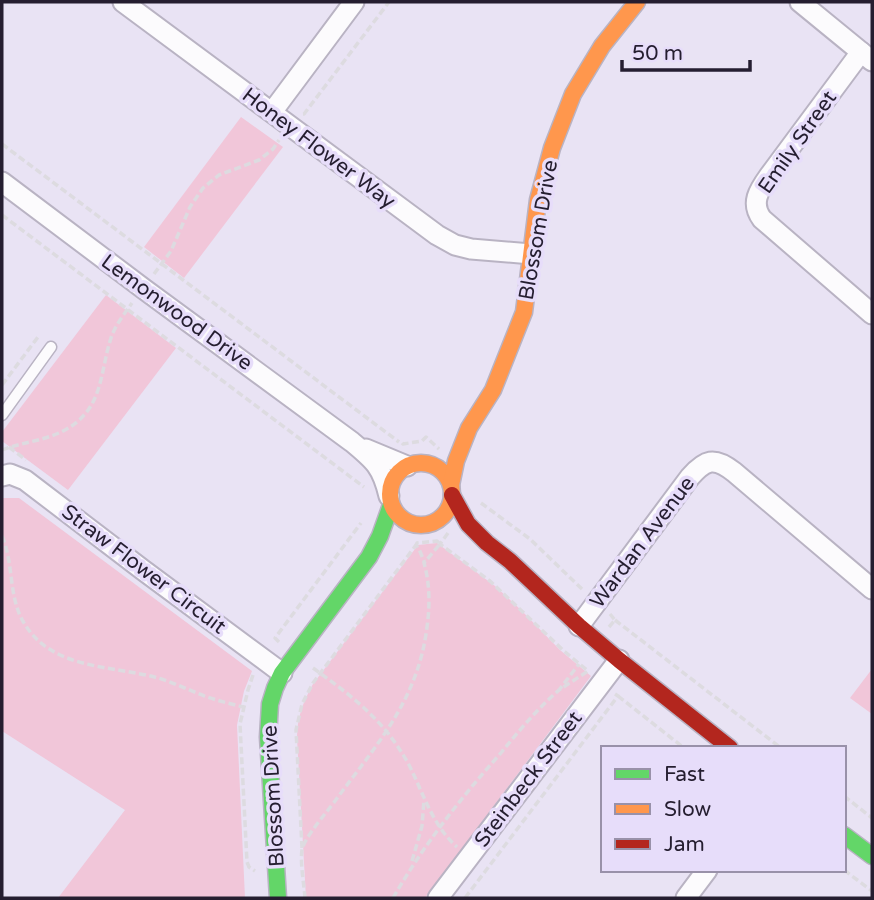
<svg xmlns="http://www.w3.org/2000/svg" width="874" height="900" viewBox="0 0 874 900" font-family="'Varela Round',sans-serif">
<rect width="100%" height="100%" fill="#e9e3f4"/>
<g fill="#f1c6d9">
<path d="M241,117L283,147L184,278L144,247Z"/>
<path d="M106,295L176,348L68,490L2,441V432Z"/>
<path d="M2,498H19L252,671L244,691L237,725L245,898H58L125,810L2,731Z"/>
<path d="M437,543L495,586L521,610L560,650L591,676L425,898H306L297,738C297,718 303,702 313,684L418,545Z"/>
<path d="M872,669V714L850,698Z"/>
</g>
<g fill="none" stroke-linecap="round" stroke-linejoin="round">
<defs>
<path id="lane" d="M2,415L51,347"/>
<g id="street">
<path d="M123,2L437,235L455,245L471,249L531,254"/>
<path d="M800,2L872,61"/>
<path d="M861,52L769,176C759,190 750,203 762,219L872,314"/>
<path d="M272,112L354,2"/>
<path d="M2,182L144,289L352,442C375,461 382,467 389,496"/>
<path d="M366,449L407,466"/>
<path d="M2,476L10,474L25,480L143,570L282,673"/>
<path d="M579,626L690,477C705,460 714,456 734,472L872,589"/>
<path d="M438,898L619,660"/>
<path d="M686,898L707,870"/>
</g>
<g id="fast">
<path d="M844,835L872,856"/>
<path d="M278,898L268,737L270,704L275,688L282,673L369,557L380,536L391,505"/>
</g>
<g id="slow">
<circle cx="421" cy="494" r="31"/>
<path d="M451,485L456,461L469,428L493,390L524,312L538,200L552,148L573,94L602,46L637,2"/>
</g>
<path id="jam" d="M452,495L468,524L487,543L510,561L579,626L619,660L730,748"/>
</defs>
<use href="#lane" stroke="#b9b3c3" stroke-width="13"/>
<use href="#street" stroke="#b9b3c3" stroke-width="23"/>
<use href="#fast" stroke="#b9b3c3" stroke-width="19"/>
<use href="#slow" stroke="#b9b3c3" stroke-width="19"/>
<use href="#jam" stroke="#b9b3c3" stroke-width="19"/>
<g stroke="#dddbe0" stroke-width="3.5" stroke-dasharray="7 3.5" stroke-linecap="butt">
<path d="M303,114H304L389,2"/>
<path d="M2,144L399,442"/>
<path d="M2,215L364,487"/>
<path d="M154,274L171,251L190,207L203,188L219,175L259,160L273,149L279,140"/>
<path d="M2,385L38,337"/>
<path d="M402,443L403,444L422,441L426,437L439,449"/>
<path d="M9,447L26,460"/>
<path d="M2,450C22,442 45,441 65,430C105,408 99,372 112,335C117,323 125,313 132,303"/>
<path d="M481,503L530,539L584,591"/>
<path d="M448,533L440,544L490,581L564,651L588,671L559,690L579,664"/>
<path d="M2,536C14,563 8,597 24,623C52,670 111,665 158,678C175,683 191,691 207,697C219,701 231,704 243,707"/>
<path d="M615,620L781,748"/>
<path d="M609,627L615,620L610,614"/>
<path d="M279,642L275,638L361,523"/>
<path d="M313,668C353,697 383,719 408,763C423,792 432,825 457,847"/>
<path d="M253,675L248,690L240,724L247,862L249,867L255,871"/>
<path d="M618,696L684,748"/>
<path d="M844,796L872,818"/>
<path d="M302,848L296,730L302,704L313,683L416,545"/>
<path d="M412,861L422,826L424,800"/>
<path d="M844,870L872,891"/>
<path d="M305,898C304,885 300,862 302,850C304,838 327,812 335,801C377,744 418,700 427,627C430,606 430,584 424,563V561L419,549L416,545L417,543L437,541L440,544L424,563"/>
<path d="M393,898C423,846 460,799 500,754C518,732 537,709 559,690"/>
<path d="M465,898L618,696L615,694"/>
</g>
<use href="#lane" stroke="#fcfbfd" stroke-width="10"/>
<use href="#street" stroke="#fcfbfd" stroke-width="19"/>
<use href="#fast" stroke="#63d668" stroke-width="16"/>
<use href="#slow" stroke="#ff974d" stroke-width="16"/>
<use href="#jam" stroke="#b3261e" stroke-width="16"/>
</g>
<g text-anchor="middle" stroke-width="7" stroke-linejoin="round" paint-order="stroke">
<g font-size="21" fill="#251e30" stroke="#e7ddfa">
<text transform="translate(797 142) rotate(-55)" y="7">Emily Street</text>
<text transform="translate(319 148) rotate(37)" y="7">Honey Flower Way</text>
<text transform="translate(538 230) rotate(-80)" y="7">Blossom Drive</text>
<text transform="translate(177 312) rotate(36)" y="7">Lemonwood Drive</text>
<text transform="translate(642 542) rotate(-53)" y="7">Wardan Avenue</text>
<text transform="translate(144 569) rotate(37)" y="7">Straw Flower Circuit</text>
<text transform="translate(528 779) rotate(-53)" y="7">Steinbeck Street</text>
<text transform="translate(273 796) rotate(-93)" y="7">Blossom Drive</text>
</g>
</g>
<rect width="874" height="900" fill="none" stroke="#251e30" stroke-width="7"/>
<rect x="601" y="746" width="245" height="126" fill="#e7ddfa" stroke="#9991a9" stroke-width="2"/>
<rect x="615" y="769" width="35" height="10" fill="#63d668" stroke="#9991a9" stroke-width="2"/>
<text x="664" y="781" font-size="21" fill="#251e30">Fast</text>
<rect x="615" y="804" width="35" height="10" fill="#ff974d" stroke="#9991a9" stroke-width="2"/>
<text x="664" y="816" font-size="21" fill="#251e30">Slow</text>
<rect x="615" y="839" width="35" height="10" fill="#b3261e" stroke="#9991a9" stroke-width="2"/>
<text x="664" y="851" font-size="21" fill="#251e30">Jam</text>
<path d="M622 60v10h128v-10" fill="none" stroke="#251e30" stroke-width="3.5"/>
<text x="632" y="60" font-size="21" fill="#251e30" stroke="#e7ddfa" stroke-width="5" paint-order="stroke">50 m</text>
</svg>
